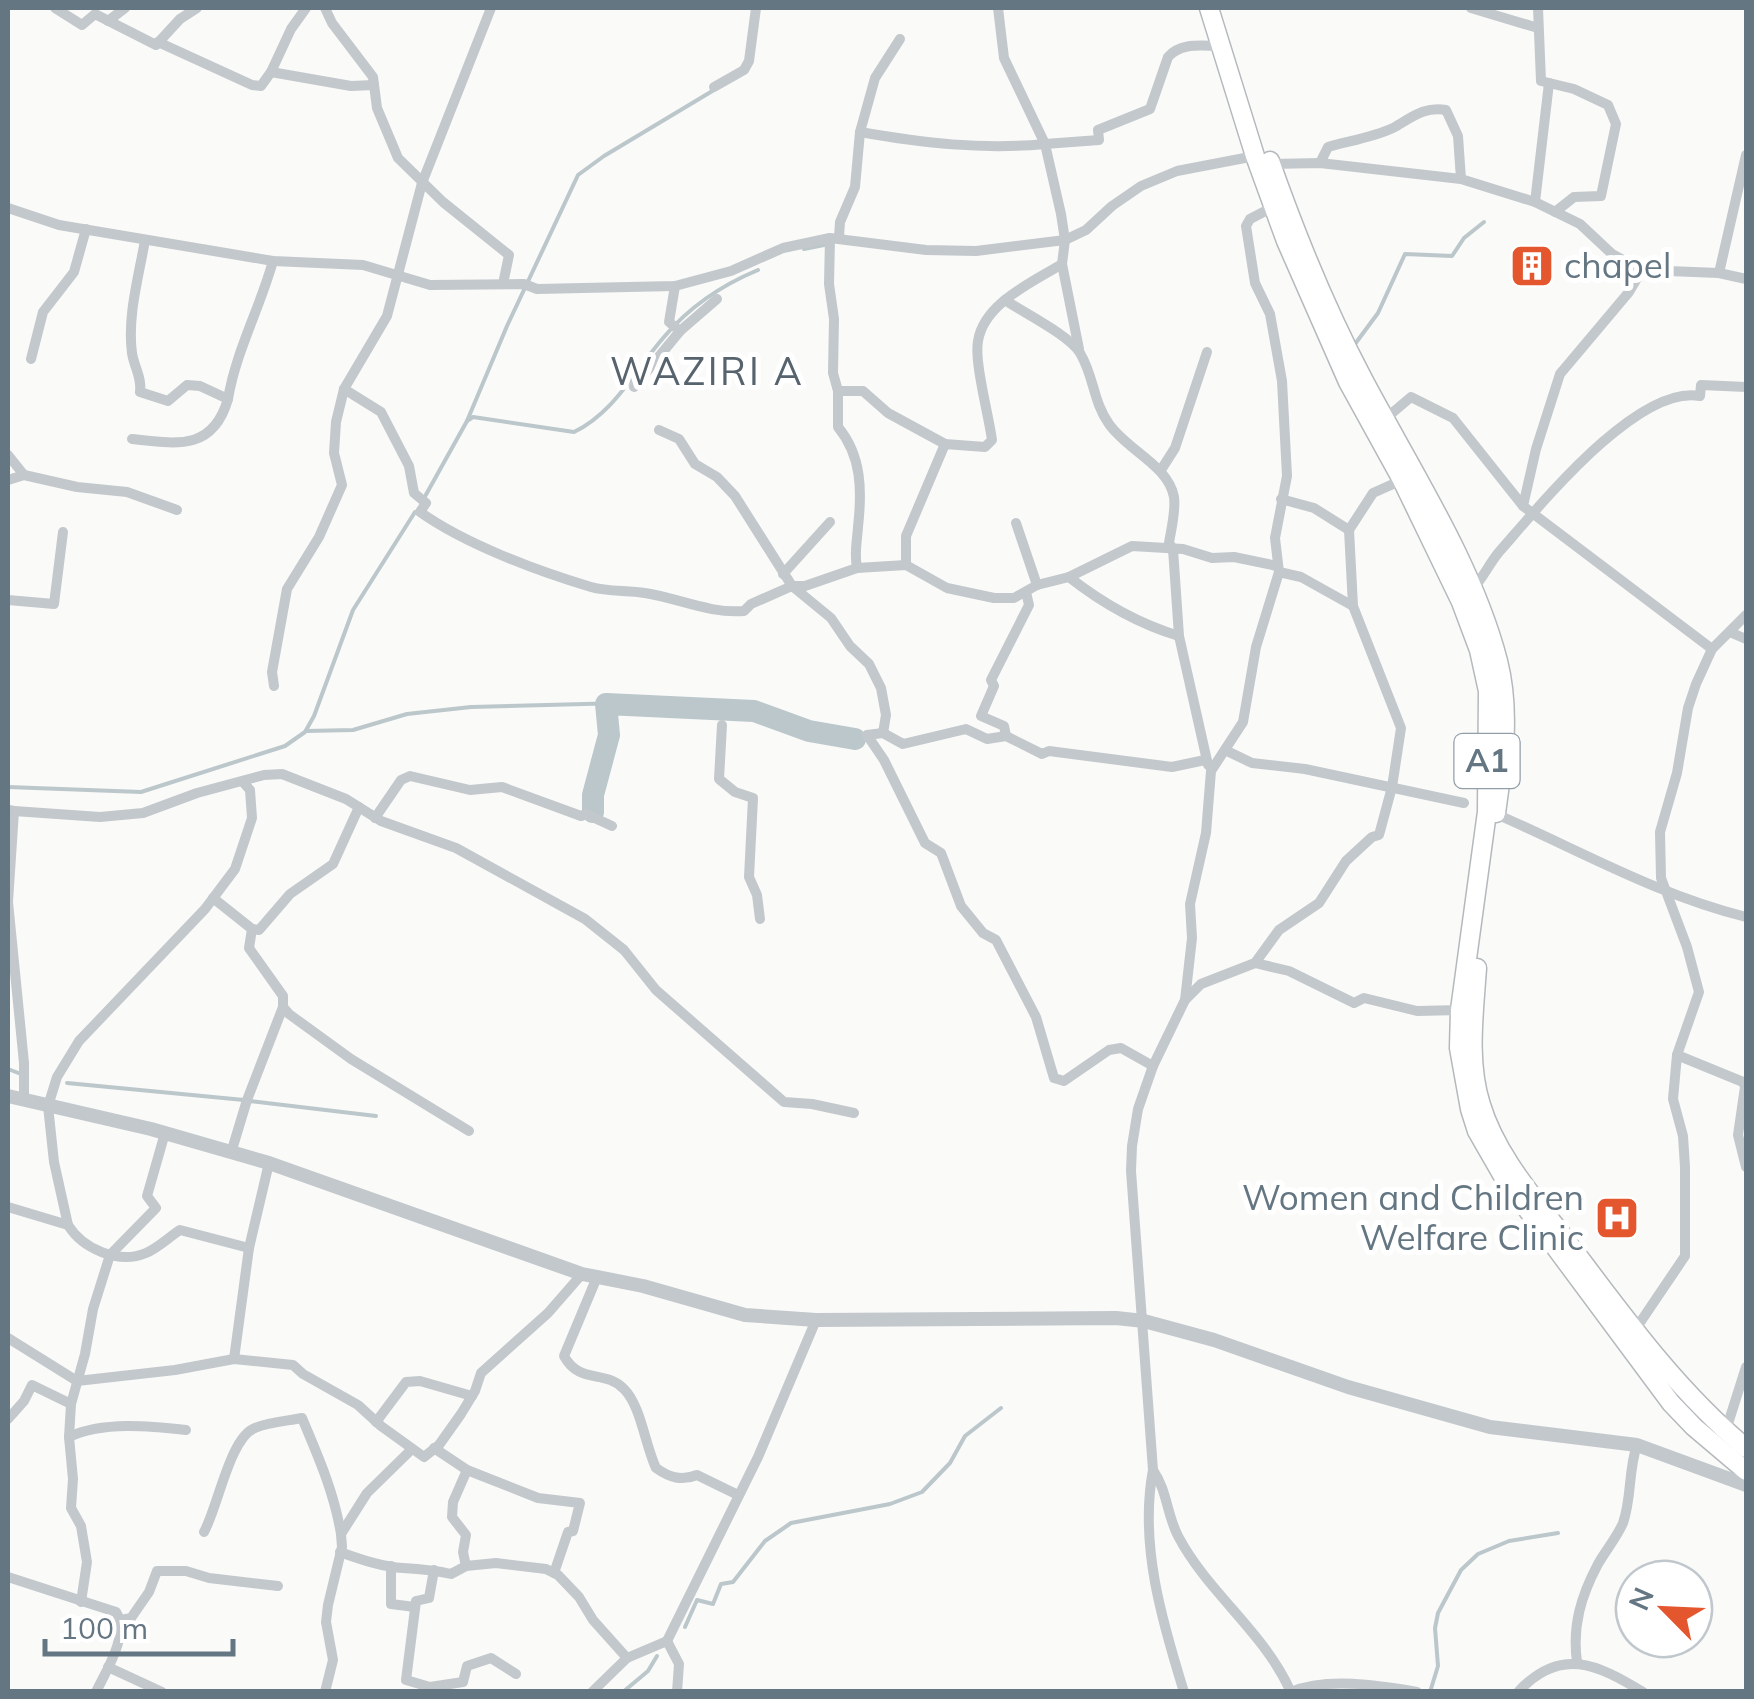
<svg xmlns="http://www.w3.org/2000/svg" width="1754" height="1699" viewBox="0 0 1754 1699" font-family="Mulish,sans-serif">
<rect width="100%" height="100%" fill="#fafaf8"/>
<g fill="none" stroke-linecap="round" stroke-linejoin="round">
<g stroke="#bbc7cb" stroke-width="4">
<path d="M804,249L824,245"/>
<path d="M1355,344L1378,313L1405,254L1452,256L1464,238L1484,222"/>
<path d="M467,421L473,417L574,432C615,412 635,370 664,337C690,306 722,285 758,270"/>
<path d="M423,500L467,421L507,326L578,175L604,156L714,90"/>
<path d="M306,731L353,730L407,714L471,707L623,703"/>
<path d="M8,787L141,792L285,746L305,732L314,716L353,610L415,512"/>
<path d="M8,1069L21,1074"/>
<path d="M67,1083L244,1100"/>
<path d="M249,1101L376,1116"/>
<path d="M685,1627L697,1600L713,1604L721,1584L733,1582L765,1541L791,1523L890,1504L922,1492L950,1463L965,1436L1001,1408"/>
<path d="M623,1692L648,1671L657,1656"/>
<path d="M1430,1692L1438,1666L1435,1628L1438,1613L1461,1570L1478,1554L1509,1541L1558,1533"/>
</g>
<path stroke="#bbc7cb" stroke-width="22" d="M593,812V795L609,735L606,704L754,711L809,731L855,739"/>
<defs>
<g id="trunk">
<path d="M1209,8L1255,156L1286,241L1348,382L1402,480L1461,602L1479,650L1488,691L1487,812L1460,1010L1459,1048L1470,1109L1477,1131L1504,1178L1671,1403L1694,1427L1746,1471"/>
<path d="M1270,161C1296,235 1326,309 1363,379C1410,468 1473,564 1498,661C1511,712 1503,763 1496,813"/>
<path d="M1477,968C1474,1013 1467,1061 1481,1105C1496,1155 1535,1199 1566,1240C1622,1314 1675,1389 1746,1448"/>
</g>
</defs>
<use href="#trunk" stroke="#b4b9bd" stroke-width="21"/>
<g stroke="#c3c8cc" stroke-width="10">
<path d="M55,8L82,25L95,14L156,45L180,19L197,8"/>
<path d="M325,8L332,23L373,77L377,108L398,158L443,202L509,255L503,284"/>
<path d="M1471,8L1538,28"/>
<path d="M1538,8L1541,81L1574,89L1608,105L1616,124L1601,196L1574,197L1555,212"/>
<path d="M108,21L125,8"/>
<path d="M158,42L252,85L261,86L271,72L351,86L374,85"/>
<path d="M271,72L291,29L306,8"/>
<path d="M714,87L744,70L749,61L756,8"/>
<path d="M860,132C923,143 982,150 1045,144L1004,58L998,8"/>
<path d="M1320,163L1328,147C1349,141 1374,137 1393,128C1411,118 1424,106 1446,110L1458,136L1461,179"/>
<path d="M1271,164L1320,163L1461,179L1535,202L1580,224L1612,254L1642,270L1719,273L1746,279"/>
<path d="M1535,202L1549,83"/>
<path d="M8,208L59,225L273,261L363,265L430,285L524,284L537,289L675,286L731,271L783,248L830,238L926,250L976,251L1065,240L1086,230L1112,206L1141,186L1177,171L1255,156"/>
<path d="M839,237L840,222L855,187L860,132L875,78L900,39"/>
<path d="M830,238L829,284L834,319L833,373L838,391V427C862,456 862,491 858,527C857,542 854,553 857,568"/>
<path d="M145,240C139,276 127,316 132,353C134,367 142,377 140,392L168,401L187,385L200,386L228,399C236,351 260,308 273,261"/>
<path d="M1642,270L1629,292L1560,374L1536,449L1523,506L1712,649"/>
<path d="M1719,273L1746,155"/>
<path d="M675,286L669,322L680,331"/>
<path d="M1005,300C1024,313 1069,335 1080,353C1094,376 1093,402 1109,424C1128,451 1168,465 1174,497C1176,511 1171,530 1169,543L1173,549L1179,636L1208,765"/>
<path d="M1079,349L1062,264L1065,240L1061,214L1045,144L1099,140L1098,130L1150,109L1168,57C1181,42 1202,46 1220,46"/>
<path d="M31,359L43,312L74,272L86,229"/>
<path d="M634,387L680,331L717,299"/>
<path d="M344,389L381,412L409,466L414,493L426,503L420,512C465,544 537,571 591,587C608,592 627,590 645,593C678,598 710,614 744,611L751,604L792,586H805L857,568L906,565L947,588L994,598H1014L1037,585L1069,577L1132,546L1183,549L1212,558L1234,557L1277,566"/>
<path d="M838,391H863L888,413L945,444"/>
<path d="M1385,419L1411,397L1453,418L1523,506"/>
<path d="M659,430L679,439L695,464L717,477L735,496L792,586L831,618L850,646L869,664L881,688L886,715L883,733"/>
<path d="M132,439C177,444 213,451 228,399"/>
<path d="M8,455L24,475"/>
<path d="M1161,470L1175,448L1207,352"/>
<path d="M8,480L24,475L77,487L127,492L177,510"/>
<path d="M1281,499L1314,508L1349,530"/>
<path d="M1016,523L1037,585"/>
<path d="M906,565V536L945,444L985,447L992,440C989,416 974,362 978,341C984,303 1033,282 1062,264"/>
<path d="M1279,572L1301,577L1353,606"/>
<path d="M783,574L830,522"/>
<path d="M1069,577C1102,603 1139,624 1179,636"/>
<path d="M1472,590C1483,578 1489,564 1499,552C1538,508 1637,384 1700,396L1701,385L1746,387"/>
<path d="M8,600L54,604L63,532"/>
<path d="M1732,633L1746,639"/>
<path d="M274,686L272,672L287,589L319,537L342,485L334,453L336,422L344,389L387,316L422,183L491,8"/>
<path d="M722,725L719,779L735,792L753,798L749,877L757,895L760,919"/>
<path d="M1006,736L1004,726L981,716L994,686L991,680L1029,605L1026,592"/>
<path d="M1227,751L1252,763L1305,769L1464,803"/>
<path d="M9,810L14,811L8,902L24,1063V1099"/>
<path d="M14,811L100,817L143,813L197,793L264,775L282,774L346,799L381,821L456,848L585,919L624,950L656,990L784,1102L812,1104L854,1113"/>
<path d="M1496,814C1579,850 1657,895 1746,917"/>
<path d="M375,818L401,780L410,776L470,790L502,787L581,816L586,814L612,826"/>
<path d="M213,898L252,929L249,948L283,996V1007L289,1014L351,1059L469,1131"/>
<path d="M252,929L259,930L290,894L333,864L359,807"/>
<path d="M1255,963L1289,971L1354,1003L1364,998L1417,1011L1460,1010"/>
<path d="M1185,1000L1201,984L1255,963L1279,930L1319,903L1346,861L1372,837L1379,835L1392,787L1401,728L1353,606L1349,530L1373,493L1402,480"/>
<path d="M1677,1055L1743,1082L1745,1087L1738,1135L1746,1167"/>
<path d="M1153,1066L1121,1048L1109,1050L1064,1081L1054,1078L1036,1017L996,940L983,933L961,906L941,853L925,843L884,760L867,735L883,733L903,744L966,729L987,739L1006,736L1042,754L1049,751L1172,767L1205,760"/>
<path d="M231,1153L247,1100L283,1007"/>
<path d="M8,1207L68,1225L54,1162L48,1106L57,1077L79,1041L205,909L235,869L252,818L250,790L243,782"/>
<path d="M68,1225C82,1248 118,1265 146,1253C158,1248 169,1237 180,1230L249,1248"/>
<path d="M597,1277L564,1356C580,1385 605,1369 624,1389C641,1406 645,1445 656,1468C670,1478 682,1481 697,1475L738,1495"/>
<path d="M1635,1330L1685,1256V1167L1683,1136L1673,1099L1677,1055L1699,992L1687,947L1661,878L1660,832L1677,773L1688,708L1696,684L1712,649L1746,615"/>
<path d="M8,1338L77,1381L175,1370L234,1359L293,1365L303,1374L358,1405L381,1426L424,1457L439,1445L461,1414L475,1391L481,1373L548,1313L582,1274"/>
<path d="M234,1359L249,1248L269,1163"/>
<path d="M8,1419L24,1401L32,1385L71,1404"/>
<path d="M376,1422L406,1382L420,1381L472,1396"/>
<path d="M1726,1430L1746,1367"/>
<path d="M69,1437C103,1421 150,1426 186,1430"/>
<path d="M434,1448L467,1470L538,1498L580,1503L573,1531L568,1532L554,1573"/>
<path d="M1153,1470C1167,1490 1167,1515 1178,1536C1208,1593 1263,1631 1290,1690"/>
<path d="M204,1532C218,1507 230,1437 255,1428C269,1422 287,1421 302,1418C318,1456 334,1492 341,1534"/>
<path d="M340,1552C360,1559 382,1567 403,1568C420,1569 434,1570 451,1574L466,1566L496,1563L546,1569L558,1575L579,1597L593,1620L627,1658L592,1692"/>
<path d="M391,1566V1604L415,1607"/>
<path d="M466,1566L463,1552L466,1535L452,1517L453,1502L467,1470"/>
<path d="M8,1577L116,1612C130,1634 106,1671 96,1692"/>
<path d="M81,1602L87,1562L81,1526L71,1508L73,1479L69,1437L71,1404L85,1354L93,1309L110,1255L156,1208L147,1196L165,1133"/>
<path d="M121,1620L131,1618L149,1592L157,1571H186L209,1578L278,1586"/>
<path d="M667,1641L758,1457L816,1320"/>
<path d="M627,1658L667,1641L679,1664L677,1692"/>
<path d="M1577,1662C1572,1626 1581,1596 1598,1564C1606,1550 1617,1537 1623,1523C1632,1497 1628,1471 1637,1445"/>
<path d="M108,1667L162,1692"/>
<path d="M430,1687L406,1680L416,1601L429,1598L434,1570"/>
<path d="M429,1691L430,1687L463,1682L467,1666L491,1658L516,1674"/>
<path d="M325,1692L333,1660L326,1622L328,1605L342,1547L341,1534L367,1493L412,1449"/>
<path d="M1184,1692C1162,1621 1139,1544 1153,1470L1131,1171L1132,1146L1138,1109L1153,1066L1185,1000L1192,938L1190,904L1206,833L1211,771L1243,722L1256,647L1279,572L1275,538L1287,476L1282,381L1270,314L1255,283L1246,226L1250,219L1273,207"/>
<path d="M1291,1692C1326,1677 1378,1685 1417,1692"/>
<path d="M1518,1692C1560,1646 1597,1664 1643,1692"/>
</g>
<path stroke="#c3c8cc" stroke-width="14" d="M8,1096L151,1129L269,1163L582,1274L643,1286L745,1315L816,1320L1116,1318L1144,1321L1214,1340L1348,1387L1490,1427L1637,1445L1746,1485"/>
<use href="#trunk" stroke="#fff" stroke-width="18"/>
</g>
<defs>
<symbol id="building-square" viewBox="-11 -11 22 22"><rect x="-9" y="-9" width="18" height="18" rx="4" fill="#e4572e" stroke="#fff"/><path d="M-4-6H4V6H1V3H-1V6H-4ZM-2.5-4.3h1.7v1.8h-1.7ZM.8-4.3h1.7v1.8H.8ZM-2.5-1h1.7V.8h-1.7ZM.8-1h1.7V.8H.8Z" fill="#fff"/></symbol>
<symbol id="hospital-square" viewBox="-11 -11 22 22"><rect x="-9" y="-9" width="18" height="18" rx="4" fill="#e4572e" stroke="#fff"/><path d="M-5-5h3v3.5h4V-5h3V5h-3V1.5h-4V5h-3Z" fill="#fff"/></symbol>
</defs>
<g fill-rule="evenodd">
<use href="#building-square" x="1507" y="241" width="50" height="50"/>
<use href="#hospital-square" x="1592" y="1193" width="50" height="50"/>
</g>
<g text-anchor="middle" stroke-width="10" stroke-linejoin="round" paint-order="stroke">
<rect fill="#fff" stroke="#939fa8" stroke-width="2.5" x="1454.5" y="734" width="65" height="54" rx="8"/>
<g font-size="32" font-weight="bold" fill="#657683">
<text x="1487" y="772">A1</text>
</g>
<g font-size="35" fill="#657683" stroke="#fff" text-anchor="start">
<text x="1564" y="278">chapel</text>
<text x="1584" y="1210" text-anchor="end">Women and Children<tspan x="1584" dy="40">Welfare Clinic</tspan></text>
</g>
<g font-size="38" letter-spacing="2.5" fill="#57646e" stroke="#fff">
<text x="707" y="385">WAZIRI A</text>
</g>
</g>
<rect width="1754" height="1699" fill="none" stroke="#657683" stroke-width="20"/>
<g transform="translate(1664 1609) rotate(294)"><circle r="48" fill="#ffffff" stroke="#c1c8cd" stroke-width="2.5"/>
<path d="M0-8L18 38L0 25L-18 38Z" fill="#e4572e"/>
<text y="-15" font-size="28" font-weight="bold" text-anchor="middle" fill="#657683">N</text>
</g>
<path d="M45 1639v15h188v-15" fill="none" stroke="#657683" stroke-width="5"/>
<text x="60" y="1639" font-size="30" fill="#657683" stroke="#ffffff" stroke-width="8" paint-order="stroke">100 m</text>
</svg>
